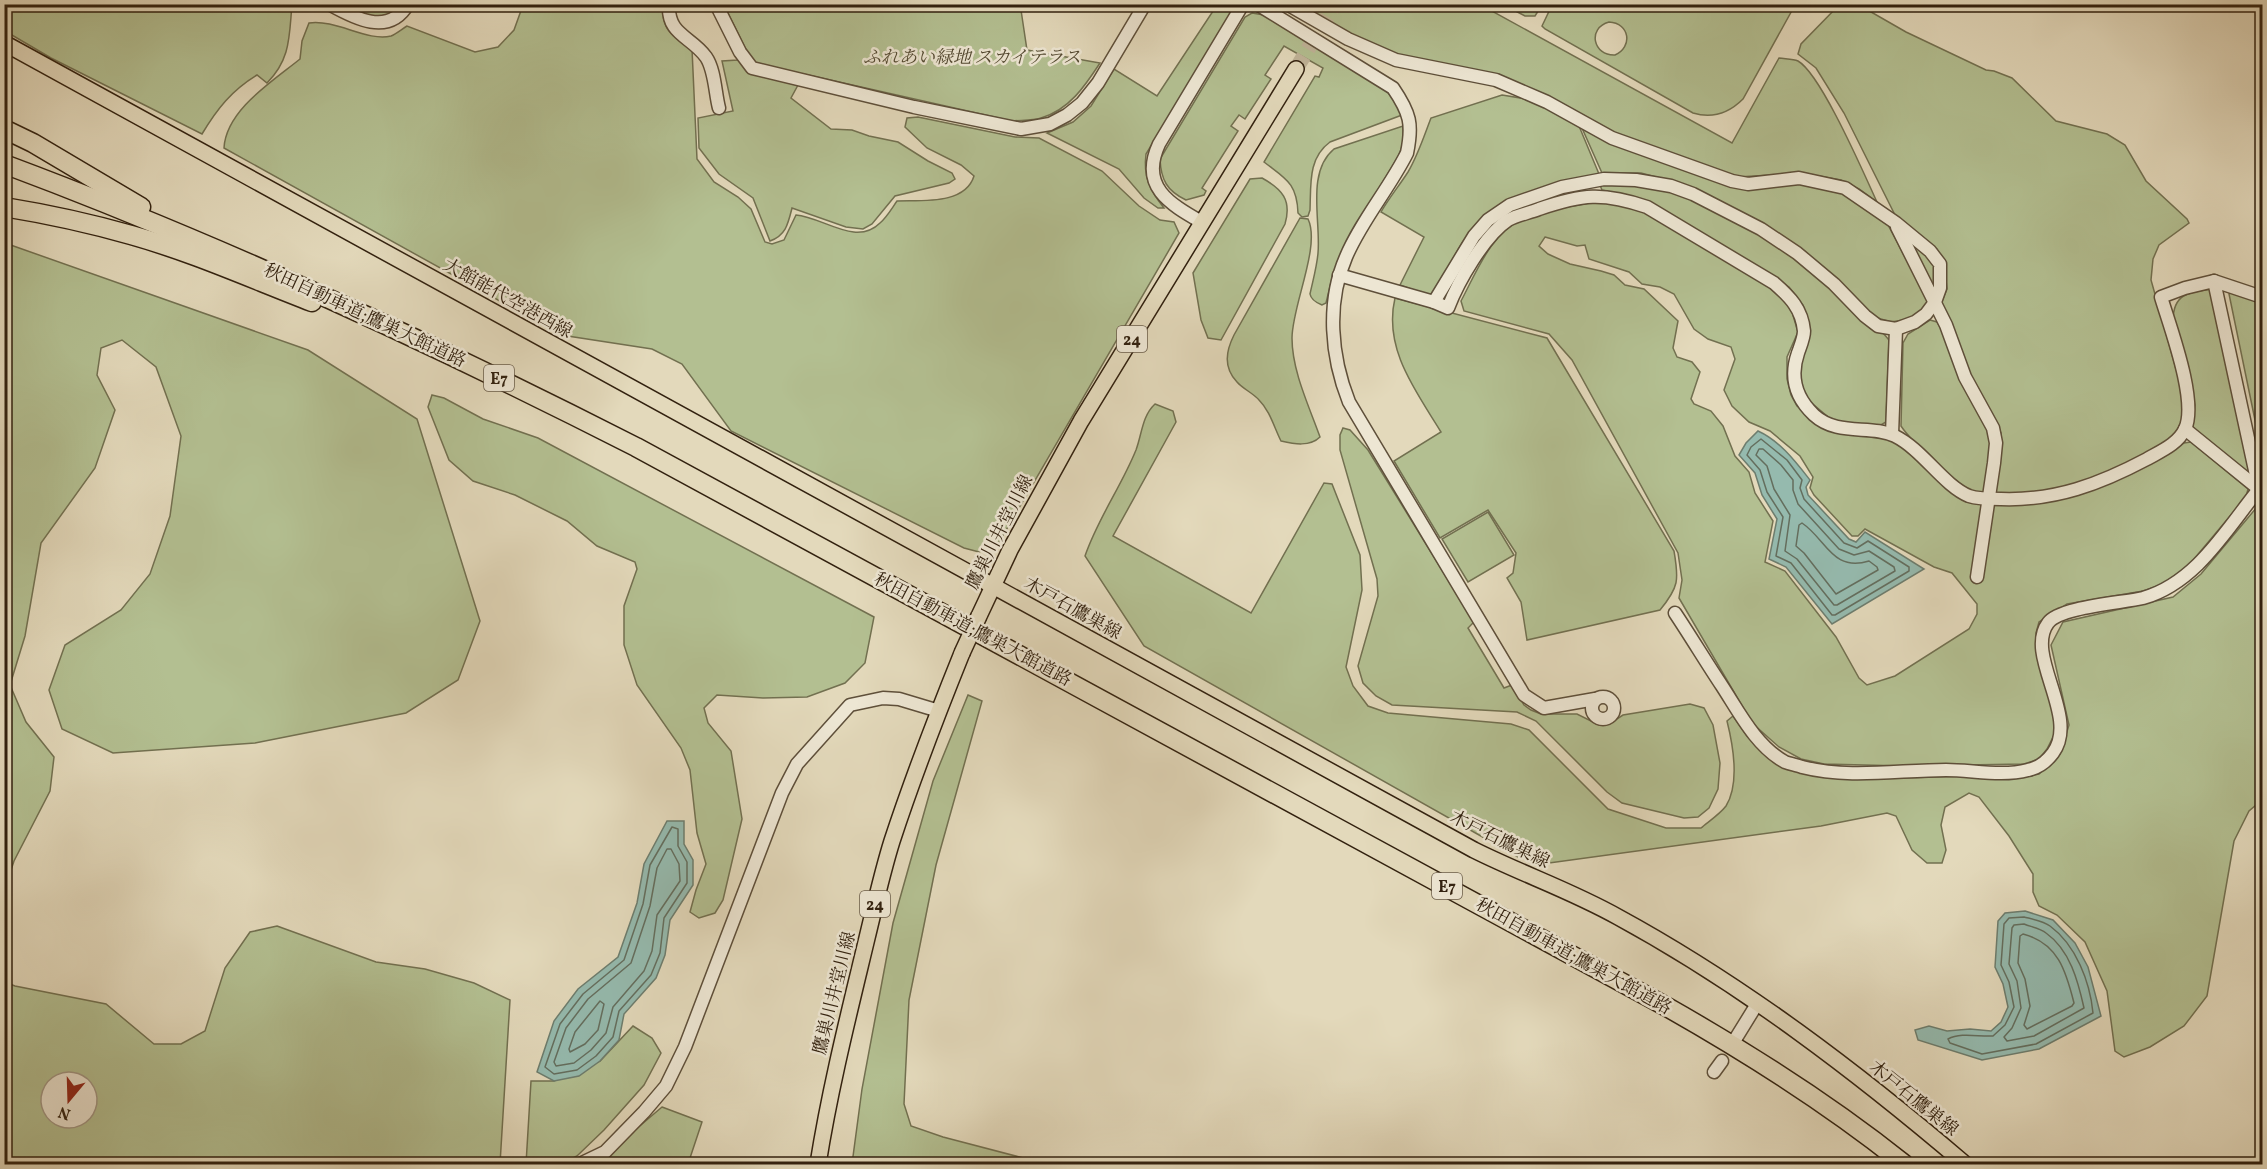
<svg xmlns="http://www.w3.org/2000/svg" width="2267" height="1169" viewBox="0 0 2267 1169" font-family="Vollkorn,'Noto Serif JP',serif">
<rect width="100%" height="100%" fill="#e3d9bb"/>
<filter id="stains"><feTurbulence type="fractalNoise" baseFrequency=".00333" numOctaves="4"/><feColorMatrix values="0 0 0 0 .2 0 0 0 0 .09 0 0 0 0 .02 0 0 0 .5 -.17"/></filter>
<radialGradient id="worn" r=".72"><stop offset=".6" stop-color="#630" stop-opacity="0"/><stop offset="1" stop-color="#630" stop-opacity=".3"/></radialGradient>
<g fill="#b3bf91" stroke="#727050" stroke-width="1.5" fill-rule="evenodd">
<path d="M4,5H292C289,36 291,59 267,83L257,75C232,90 217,109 202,134L51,58L5,31Z"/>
<path d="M338,5H386L392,7L393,5H403L380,20Z"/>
<path d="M523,5H664C659,28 674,38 692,49L697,159L714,182L738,197L751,209L765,242L772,244L784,240L796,215C823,217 856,247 880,223C887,217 892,208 897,201C922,200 965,205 974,176L961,165L927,148L905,127L907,118L918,117L1015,137L1039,138L1102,171L1139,206L1160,220L1174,222L1179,233L998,544L979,552L964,548L731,431L682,364L652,349L561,335L224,148C226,110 273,81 300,59L302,41L309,23C336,19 367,42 391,36C396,34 402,29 407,26L475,52L498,47L514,30Z"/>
<path d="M724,5H1002L1021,10L1027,50L1100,63C1085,86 1069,110 1041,118C1032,121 1021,120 1012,121L804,74L791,98L831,129L852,130L869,136L898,142L928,161L952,173L955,179L949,183L895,196L872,224L863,229L846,227L792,208C788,224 786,235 770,241L753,198L719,174L699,148L698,118L733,111L722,61L738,60L746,50Z"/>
<path d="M1217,5H1232L1231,14L1146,154C1143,177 1150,190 1164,208H1158L1144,198L1119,169L1047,133L1073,122L1091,106L1114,69L1157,96Z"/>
<path d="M1295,5H1481L1732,143L1779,58C1785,59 1793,59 1798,61C1821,74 1864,174 1877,202L1859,189L1841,180L1819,176L1791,174L1737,177L1615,134L1538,93L1396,55L1349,35Z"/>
<path d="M1504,5H1542L1535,16H1525Z"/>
<path d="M1552,5V4L1795,5L1743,99C1729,113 1713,119 1693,113L1545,29L1542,26ZM1609,22C1630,23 1633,47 1615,55C1593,56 1587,28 1609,22Z"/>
<path d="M1839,5H1859L1906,32L1986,70L1994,71L2012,78L2056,121L2107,134L2125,145L2146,181L2187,219L2189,223L2159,245L2153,259L2151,280L2185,401C2184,412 2184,422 2177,432C2157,458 2083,483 2051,490C2033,495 2014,494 1995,494L2001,447V433L1993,415L1965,368L1941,304L1947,289L1944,263L1937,249L1897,219L1844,113L1816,68L1798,54L1801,44Z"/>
<path d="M1252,13L1264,15L1386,90L1397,104L1402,115L1330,142C1308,158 1311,184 1310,210L1308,216L1302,217L1298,213C1297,183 1286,179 1264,162L1315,76L1319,77L1323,68L1284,46L1265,75L1271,79L1245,119L1239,115L1231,126L1238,131L1202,188L1206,191L1204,195L1186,200C1167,191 1161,180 1160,159L1245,17Z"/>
<path d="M1502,95L1533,100L1579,126L1599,174C1565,184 1518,192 1489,212C1464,230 1447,271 1433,297L1400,285L1424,237L1381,212C1389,198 1399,186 1408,172C1418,155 1424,136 1431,118Z"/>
<path d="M1403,126V144L1398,157L1345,244L1333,274L1326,303L1322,305C1317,303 1311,300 1310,294C1313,280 1317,266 1318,253C1321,221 1306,172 1334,149Z"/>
<path d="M1582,128L1744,189L1805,183L1853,196L1887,223L1929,302L1925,309L1909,319L1891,322L1871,316L1809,256L1679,183L1641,173H1602Z"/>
<path d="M1262,178C1282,189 1292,200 1285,224L1221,340L1208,338L1201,320L1193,273L1250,179Z"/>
<path d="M1639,183L1686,196L1757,232L1799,260L1842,299L1870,328L1883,333L1889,340L1886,422L1879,426L1833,421L1808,400L1799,381V370L1809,328L1803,305L1789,287L1639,198L1602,190L1600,185Z"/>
<path d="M1591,203H1615L1642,211L1767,283L1783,298L1792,312L1798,332L1787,357V379L1791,395L1797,406L1828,430L1882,437L1900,444L1954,492L1993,502L2111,481L2184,443L2191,442L2248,489L2246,497L2184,571L2172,581L2143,591L2067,604L2039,622L2036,633L2038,650L2055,717L2054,735L2047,749L2039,759L2024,764L1905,766L1824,764L1801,759L1779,747L1752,723L1679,598L1682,580L1678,553L1572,360L1549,334L1464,311L1461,301C1476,273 1491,233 1522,219C1543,210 1568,207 1591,203ZM1545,237L1577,246L1585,245L1589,259L1629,272L1642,284L1660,287L1674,294L1694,329L1708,339L1731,347L1735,359L1724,390L1732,406L1749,422L1770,431L1800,456L1813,477L1810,488L1814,495L1852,536H1858L1865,529L1934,567L1952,573L1977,604V614L1969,629L1895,676L1867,685L1859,678L1836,637L1785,571L1765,562L1773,521L1755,493L1749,472L1735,456L1723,426L1711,411L1694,404L1691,399L1700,372L1692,362L1677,357L1673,348L1678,321L1644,289L1625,285L1614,275L1601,271L1570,264L1548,254L1539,246Z"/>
<path d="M1300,218L1308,219C1321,246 1292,306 1292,338C1292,371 1309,406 1320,437C1310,447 1294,444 1281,441C1274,427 1270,411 1259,400C1253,393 1243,389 1237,382C1223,367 1226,351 1234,335Z"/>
<path d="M1907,237C1920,249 1947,268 1933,288Z"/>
<path d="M5,243L308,350L417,419L480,621L458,680L406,713L255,743L113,753L62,729L49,690L65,645L121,610L150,574L170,516L181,436L156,367L122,340L101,348L97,375L115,410L95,468L41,543L25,636L10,685L26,722L54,757L50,791L14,861L5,888Z"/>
<path d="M2212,289L2253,477L2199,437L2192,425L2195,405L2173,321C2173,294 2188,292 2212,289Z"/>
<path d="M2232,291L2262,303V454L2229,294Z"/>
<path d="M1395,298L1547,338L1674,551C1679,580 1679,587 1660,610L1527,640L1521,602L1507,578L1513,573L1516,553L1488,510L1440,538L1394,461L1441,432C1416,391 1383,349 1395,298Z"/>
<path d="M1930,320L1937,322L1942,330L1989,428L1990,446L1984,493C1980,492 1974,492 1970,490C1954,482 1911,441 1901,426L1903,343L1908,334Z"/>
<path d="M432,395L444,398L483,419L538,438L874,617L865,663L845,683L807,697L763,698L717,695L704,708L708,723L731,751L742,819L723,900L715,913L699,918L690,912L696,890L706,864L697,833L690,770L681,748L637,685L624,645V606L637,569L635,562L597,546L567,521L515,495L473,481L449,460L428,407Z"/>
<path d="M1155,404L1173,411L1176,422L1113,536L1251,613L1324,483L1332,484L1360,555L1362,590L1346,667L1353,686L1368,706L1388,713L1511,724L1529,730L1608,809L1666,828H1701C1708,822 1720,814 1726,806C1740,783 1733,745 1727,721L1733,716L1747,736L1786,769L1814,775L1898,778L2039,774L2060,754L2069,725L2051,645L2063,622L2173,597L2201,574L2262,501V800L2249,811L2234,841L2207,996L2184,1026L2150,1047L2124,1057L2115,1051L2107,991L2085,942L2057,915L2039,906L2033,892V874L2009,836L1979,797L1969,793L1945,807L1941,825L1946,850L1942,863H1927L1912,850L1896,816L1887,813L1821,826L1549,863L1518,857L1144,646L1085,556C1098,518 1121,487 1136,450C1142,434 1142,416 1155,404Z"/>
<path d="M1343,428L1350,430L1368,450L1474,622L1468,628L1504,688L1512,685L1524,705L1531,710L1541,714H1577L1599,725L1609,724L1623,715L1690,704L1704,708L1713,725L1720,763L1718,789L1709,808L1698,817L1684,818L1622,803L1607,792L1536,721L1517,712L1392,705L1376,696L1363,683L1358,666L1378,596L1377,579L1340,450V435Z"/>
<path d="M1488,512L1514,555L1468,582L1442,539Z"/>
<path d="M968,695L982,701L936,865L909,1000L904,1104L911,1126L943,1137L1027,1159L1026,1164H929L926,1162L909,1159L907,1164H852L862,1089L893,923L933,781Z"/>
<path d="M277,926L376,962L425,969L474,983L510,1000L500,1164H5V982L15,986L106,1004L154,1044H181L205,1031L225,968L250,932ZM51,1082H87V1118H51Z"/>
<path d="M633,1026L652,1038L661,1053L644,1085L604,1130L577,1156L561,1164H526L531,1081H554L600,1061Z"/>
<path d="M662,1107L702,1122L688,1164H595Z"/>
</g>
<g fill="#95baae" stroke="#6d7d6e" stroke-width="1.5">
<path d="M1758,431C1780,441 1795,461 1810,480L1806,487L1808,495L1849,539L1856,542L1865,532L1924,569L1832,624L1786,567L1769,559L1777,519L1762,495L1755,473L1739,455L1746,443Z"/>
<path d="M667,821H684V844L693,860V885L670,920L665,955L656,978L624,1014L619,1040L600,1061L579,1076L554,1081L537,1072L554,1021L578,989L618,957L637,903L644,864Z"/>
<path d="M2025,911L2053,920L2075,943L2088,967L2101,1016L2039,1049L1982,1060L1918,1040L1915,1030L1929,1026L1947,1031L1970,1029L1991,1031L2001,1022L2008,1007L2003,984L1995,967L1998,921L2005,913Z"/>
</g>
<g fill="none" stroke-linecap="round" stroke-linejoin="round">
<g stroke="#646e5e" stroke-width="1.5">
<path d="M1761,439L1787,460L1802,480L1800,488L1804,499L1844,543L1857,548L1868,541L1909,567V571L1835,615H1832L1791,563L1776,556L1783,517L1767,492L1760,470L1747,455L1751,447Z"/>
<path d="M1759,449H1763L1781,465L1793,480V490L1798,504L1839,549L1854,555L1869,551L1894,567L1895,571L1837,605H1834L1797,559L1785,551L1790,515L1774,489L1767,466L1756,455Z"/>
<path d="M1802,523C1827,540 1832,572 1869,561L1877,567L1878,570L1836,594L1804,553L1796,546L1799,525Z"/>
<path d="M672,827L678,829V846L687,862V883L664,918L660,953L651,975L619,1011L613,1037L596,1056L577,1070L554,1074L545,1067L560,1024L583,994L624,960L643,904L650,865Z"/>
<path d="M671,849L679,864L680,881L657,915L652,951L644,971L613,1007L606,1033L591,1050L574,1063L556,1066L554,1062L566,1028L588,999L631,963L650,906L657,868L667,849Z"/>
<path d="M2024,917C2032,919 2044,921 2050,926C2076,945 2090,982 2093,1013L2036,1044L1982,1054L1950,1043L1948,1039C1961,1032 1979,1037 1993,1036L2005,1025L2014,1007L2009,982L2001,965L2004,924L2009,918Z"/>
<path d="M2024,924C2031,927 2040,928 2046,933C2070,950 2078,981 2084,1008L2034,1036L2007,1041L2004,1037L2012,1028L2021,1008L2017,981L2009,964L2012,928L2014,925Z"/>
<path d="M2023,934C2058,943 2066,971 2074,1003L2072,1006L2027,1029L2024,1025L2030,1006L2025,979L2018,963L2020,936Z"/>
<path d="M600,1001L604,1004L598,1030L585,1044L570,1052L569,1049L575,1032Z"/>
</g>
<path stroke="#c0b499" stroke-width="15" stroke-dasharray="15 8" stroke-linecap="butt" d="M1296,69L1335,4"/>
<defs>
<g id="minor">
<path d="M329,4C354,18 389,37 408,4"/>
<path d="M669,4C667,35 691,36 706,57C715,70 715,93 719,108"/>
<path d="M716,4L740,52L752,68L914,107L1021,129L1050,124L1067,115L1082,103L1098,83L1145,4"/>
<path d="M1257,4L1393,88C1410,113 1413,124 1407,153C1389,189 1361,221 1346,257C1326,303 1331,357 1349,402L1524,695L1544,708L1595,699"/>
<path d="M1287,4L1348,39L1396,60L1496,80L1547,102L1612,138L1732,181L1748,184L1799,178L1845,188L1896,223L1930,251L1940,264V288L1935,302L1926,314L1915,322L1896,329L1878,326L1865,316L1834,284L1797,253L1761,229L1693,194L1671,186L1636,180L1604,179L1562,187L1510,205L1488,220L1474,236L1434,302L1339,275"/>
<path d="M1203,223C1170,204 1139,187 1159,144L1243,4"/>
<path d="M1897,227L1946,325L1965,377L1993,428L1996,443L1994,463L1977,577"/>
<path d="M2214,281L2259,489"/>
<path d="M1434,302L1448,308C1458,282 1484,236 1508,220C1517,215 1529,213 1539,209C1582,194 1603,192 1647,207L1774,283C1790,297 1802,309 1804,331C1804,338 1800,347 1798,353C1790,376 1795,397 1814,415C1838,437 1871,424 1895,436C1923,450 1943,485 1969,496C1978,499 1991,499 2001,499C2055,501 2100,484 2147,459C2161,451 2178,444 2185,429C2198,401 2170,327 2161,297L2185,288L2214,281L2262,297"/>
<path d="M2185,429L2259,489"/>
<path d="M1892,434L1896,329"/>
<path d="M1675,613C1691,637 1706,662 1722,686C1739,712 1756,746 1785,762C1790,764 1797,765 1802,767C1849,779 1899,770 1946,770C1972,770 2002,777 2028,770C2038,768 2047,761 2053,753C2080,717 2024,655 2048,623C2059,607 2122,603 2143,598C2196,583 2226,530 2259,489"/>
<circle cx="1603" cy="708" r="11"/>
<path d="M1736,1038L1757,1004"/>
<path d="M1714,1072L1722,1061"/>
<path d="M580,1164L605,1152L644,1112L666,1086L685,1047L782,793L797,764L850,705L883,698L899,699L939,711"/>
</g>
<g id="major">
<path d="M4,43L1474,850C1522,874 1572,891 1618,917C1743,985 1858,1073 1965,1164"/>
<path d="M979,616L1010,550L1081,421L1296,69"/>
<path d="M818,1164C830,1088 849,1013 867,938C875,905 882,873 892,841C913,777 937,715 962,653"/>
</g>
<g id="highway">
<path d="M4,129L33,143L141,207"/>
<path d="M4,164C221,245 430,342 636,447L1667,1007C1750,1054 1829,1104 1904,1164"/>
<path d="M4,207C47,214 89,223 131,235C192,252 252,279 312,302"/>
</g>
</defs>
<use href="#minor" stroke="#5e4f3a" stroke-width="15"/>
<use href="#major" stroke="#32210f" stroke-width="18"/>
<use href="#highway" stroke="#32210f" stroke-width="21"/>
<use href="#minor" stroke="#ede6d3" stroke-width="12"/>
<use href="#major" stroke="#e3d9bb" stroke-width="15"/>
<use href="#highway" stroke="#e3d9bb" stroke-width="18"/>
<defs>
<path id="major-bridge" d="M962,653L979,616"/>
</defs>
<use href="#major-bridge" stroke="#32210f" stroke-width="18" stroke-linecap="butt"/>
<use href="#major-bridge" stroke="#e3d9bb" stroke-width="15"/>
</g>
<g text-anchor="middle" stroke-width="5" stroke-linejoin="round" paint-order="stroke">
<g fill="#ede6d3" stroke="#6a5c4a" stroke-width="1.5">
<rect x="1117" y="326" width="30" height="26" rx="4.5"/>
<rect x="484" y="365" width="30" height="26" rx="4.5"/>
<rect x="1432" y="873" width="30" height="26" rx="4.5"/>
<rect x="860" y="891" width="30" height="26" rx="4.5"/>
</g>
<g font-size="16" font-weight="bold" fill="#32210f">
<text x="1132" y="345">24</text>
<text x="499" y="384">E7</text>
<text x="1447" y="892">E7</text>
<text x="875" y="910">24</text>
</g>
<g font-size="18" font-style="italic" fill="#524830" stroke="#ede6d3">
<text x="972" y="63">ふれあい緑地 スカイテラス</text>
</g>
<g font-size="18" fill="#32210f" stroke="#ede6d3">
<text transform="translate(508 298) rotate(29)" y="6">大館能代空港西線</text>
<text transform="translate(365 315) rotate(25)" y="6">秋田自動車道;鷹巣大館道路</text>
<text transform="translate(999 532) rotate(-63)" y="6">鷹巣川井堂川線</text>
<text transform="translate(1073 608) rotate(29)" y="6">木戸石鷹巣線</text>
<text transform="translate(973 629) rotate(28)" y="6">秋田自動車道;鷹巣大館道路</text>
<text transform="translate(1500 839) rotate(26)" y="6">木戸石鷹巣線</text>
<text transform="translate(1574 956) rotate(29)" y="6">秋田自動車道;鷹巣大館道路</text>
<text transform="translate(834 993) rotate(-76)" y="6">鷹巣川井堂川線</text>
<text transform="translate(1914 1098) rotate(39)" y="6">木戸石鷹巣線</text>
</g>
</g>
<rect width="2267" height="1169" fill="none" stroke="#e3d9bb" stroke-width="24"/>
<rect x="6" y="6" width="2255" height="1157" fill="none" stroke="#32210f" stroke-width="3"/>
<rect x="12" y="12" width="2243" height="1145" fill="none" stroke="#32210f" stroke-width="1.5"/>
<g transform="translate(69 1100) rotate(199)"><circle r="28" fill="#ede6d3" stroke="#a29785" stroke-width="1.5"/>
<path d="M0-4.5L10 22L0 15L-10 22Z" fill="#8f2418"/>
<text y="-9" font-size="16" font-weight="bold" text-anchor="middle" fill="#32210f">N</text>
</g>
<rect width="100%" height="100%" filter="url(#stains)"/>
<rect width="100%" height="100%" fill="url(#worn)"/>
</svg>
